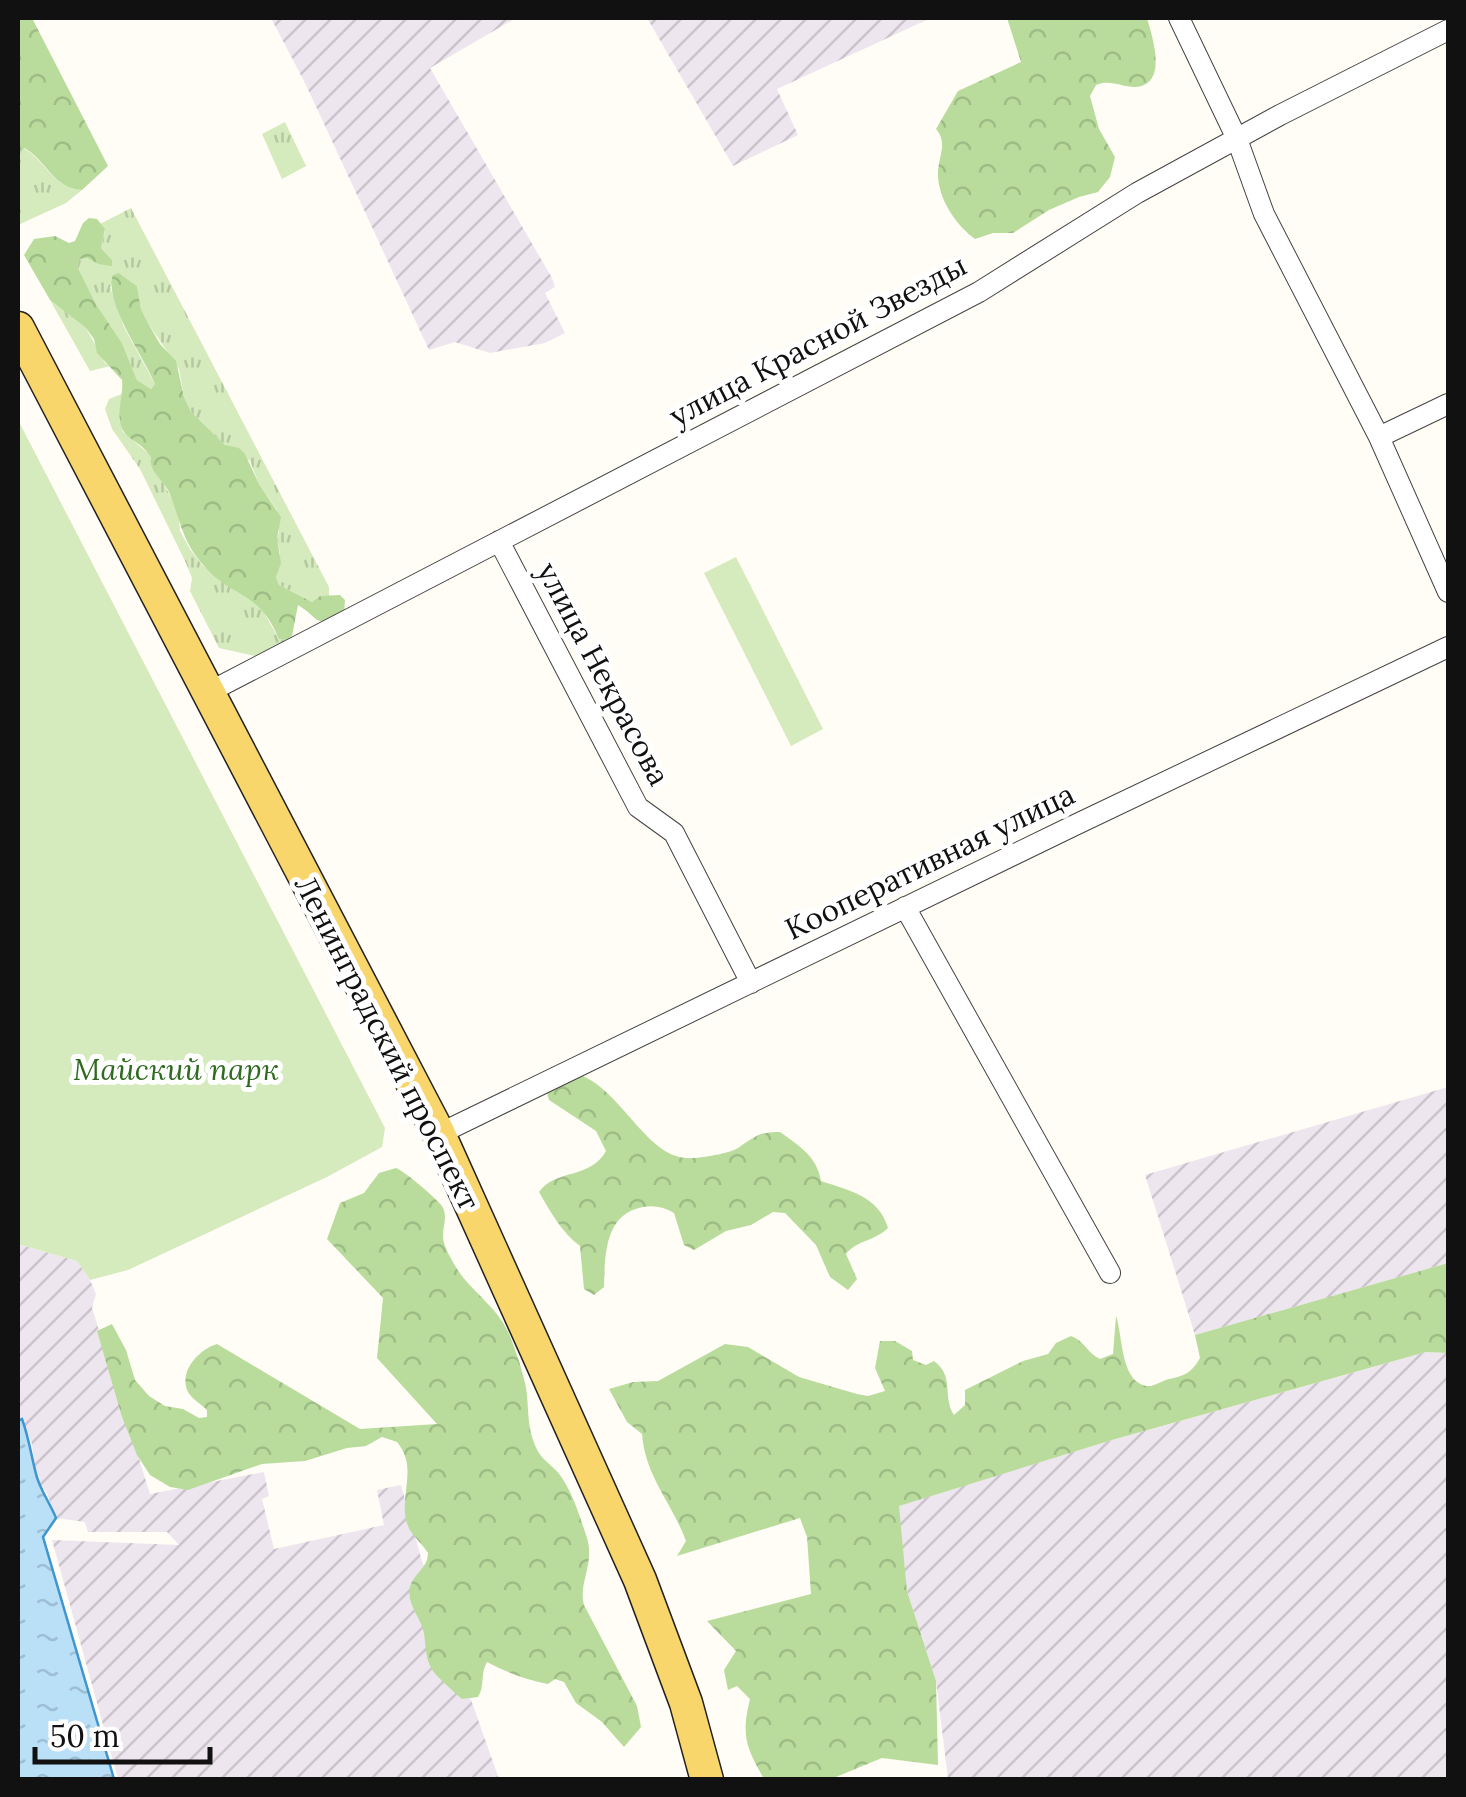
<svg xmlns="http://www.w3.org/2000/svg" width="1466" height="1797" viewBox="0 0 1466 1797" font-family="Lora,serif">
	<style>
		.industrial { fill: url(#industrial-furrows) }
		.grass { fill: url(#grass-tufts) }
		.forest { fill: url(#forest-crowns) }
		.park { fill: #d5ebbd }
		.water { fill: url(#water-ripples); stroke: #3f96cf; stroke-width: 2.5 }
		.lines { fill: none; stroke-linecap: round; stroke-linejoin: round }
		.minor-casing { stroke: #444; stroke-width: 22 }
		.primary-casing { stroke: #222; stroke-width: 35 }
		.minor { stroke: #fff; stroke-width: 20 }
		.primary { stroke: #f9d66b; stroke-width: 32 }
		.labels { text-anchor: middle; stroke-width: 10; stroke-linejoin: round; paint-order: stroke }
		.street-label { font-size: 30px; fill: #111; stroke: #fff }
		.park-label { font-size: 30px; font-style: italic; fill: #2f6b1f; stroke: #fff }
	</style>
	<defs>
		<pattern id="industrial-furrows" width="10" height="10" patternUnits="userSpaceOnUse" patternTransform="scale(2.5)"><rect width="10" height="10" fill="#eee6ef"/><path d="M-1 1l2-2M0 10L10 0M9 11l2-2" fill="none" stroke="#cbc4cc"/></pattern>
		<pattern id="grass-tufts" width="24" height="20" patternUnits="userSpaceOnUse" patternTransform="scale(2.5)"><rect width="24" height="20" fill="#d5ebbd"/><path d="M3 7l-1-3M5 7V3M7 7l1-3M15 17l-1-3M17 17v-4M19 17l1-3" fill="none" stroke="#b6c8a1"/></pattern>
		<pattern id="forest-crowns" width="20" height="18" patternUnits="userSpaceOnUse" patternTransform="scale(2.5)"><rect width="20" height="18" fill="#b9dc9c"/><path d="M2 6a3 3 0 1 1 6 0M12 15a3 3 0 1 1 6 0" fill="none" stroke="#9ebc85"/></pattern>
		<pattern id="water-ripples" width="26" height="14" patternUnits="userSpaceOnUse" patternTransform="scale(2.5)"><rect width="26" height="14" fill="#b9e0f7"/><path d="M2 4q2-2 4 0t4 0M15 11q2-2 4 0t4 0" fill="none" stroke="#9ebfd3"/></pattern>
	</defs>
	<rect width="100%" height="100%" fill="#fffdf5"/>
	<path class="industrial" d="M271,18h245l-86,50 122,210 3,9 -10,6 20,40 -20,10 -55,10 -35,-11 -26,8 -123,-265z
		M647,18h284l-154,71 21,46 -65,31z
		M1448,1087v176l-253,72 -50,-160z
		M18,1244l59,17 13,19 6,14 -4,14 58,186 114,-22 5,24 -7,3 12,50 110,-24 -7,-35 24,-5 20,73 78,221h-381l-66,-239 127,5 -12,-13h-79l-3,-10 -29,-4 -10,-27 -10,-12 -4,-35 -10,-25 -4,2z
		M1426,1352l22,1v426h-500l-12,-98 -29,-90 -9,-85 214,-66z"/>
	<path class="grass" d="M285,122l21,44 -24,13 -20,-45z
		M23,148c22,11 30,41 59,42l-16,13 -48,22v-68z
		M131,208l198,379v9h-9l-8,6 -33,-17 -3,-8 4,-23 -3,-15 2,-7 -2,-22 -18,-26 -9,-23 -32,-21 -27,-28 -7,-15 -5,-28 -31,-46 -7,-14 -4,-23 -18,-13 -9,14 14,40 31,57 -4,5 -14,-9 -15,-37 -26,-39 -19,-38 3,-7 7,-1 11,6 14,-4 -11,-12 4,-18 -5,-6z
		M50,300l36,28 19,35 5,3 -20,5z
		M124,393l-5,26 4,13 25,21 30,58 2,20 10,18 12,16 34,26 23,13 20,35 7,1v4l-31,12 -36,-8 -29,-57 2,-13 -6,-15 -46,-94 -28,-40 -7,-20 4,-10z"/>
	<path class="forest" d="M18,18h14l76,148 -26,24c-29,-1 -36,-31 -58,-42l-6,9z
		M1007,18h140c5,18 22,67 -12,69 -14,0 -25,-8 -39,-2l-6,11 9,33 16,28 -5,20 -12,15 -19,5 -30,13 -36,23h-20l-18,6c-19,-14 -36,-39 -37,-63 -1,-18 11,-32 -2,-47l22,-38 63,-29z
		M89,218l8,1 8,10 -4,19 11,12v6l-14,-2 -11,-6 -7,1 -3,7 19,38 26,39 15,37 14,9 4,-5c-11,-27 -52,-83 -42,-109l6,-2 18,13 4,23 7,14 12,21 16,17 8,36 7,15 34,33 14,3 6,6 14,30 22,33 -4,22 4,24 -5,14 3,8 33,17 8,-6 20,-1 5,5 -1,16c-31,12 -23,3 -46,-11l-6,31 -6,4 -7,-1c-21,-50 -45,-39 -75,-73 -22,-25 -23,-44 -35,-74 -4,-9 -14,-16 -17,-25 -4,-12 3,-4 -5,-15 -8,-11 -21,-12 -26,-26 -5,-15 3,-31 1,-46l-25,-27 -3,-14 -8,-11 -36,-28 -26,-45 10,-16 21,-3 14,7 6,-2 8,-18z
		M578,1074c43,15 67,81 108,84 11,1 42,-4 52,-10 15,-10 22,-17 42,-16 19,14 37,24 41,49 27,9 58,15 67,47 -13,13 -31,12 -42,26l11,25 -9,11 -18,-13 -14,-32 -31,-32 -12,-1 -22,13 -25,6 -32,19 -10,-5 -10,-32c-10,-6 -19,-8 -31,-6 -39,7 -38,49 -39,80l-10,8 -10,-6 -4,-43c-18,-13 -30,-35 -41,-54 16,-23 52,-13 67,-41l-10,-20 -47,-31 -3,-11z
		M396,1168c7,2 40,30 46,38 6,10 1,19 1,30 0,9 6,19 11,28 15,27 44,42 56,72 5,13 11,30 14,43 7,26 0,48 15,74 5,8 15,14 21,22 13,18 20,42 27,63 8,27 -9,44 -3,67l53,101 4,21 -17,20 -22,-25 -26,-19 -12,-21 -9,-3 -7,5c-22,-4 -42,-12 -61,-22 -7,12 -2,24 -9,35l-16,2c-7,-6 -25,-22 -29,-28 -8,-12 -7,-24 -9,-38 -3,-15 -18,-29 -14,-46 4,-14 18,-19 18,-34 -8,-13 -18,-17 -22,-33 -6,-27 12,-53 -9,-78l-15,-5 -16,9 -19,2 -42,13 -43,3 -74,26 -18,-3 -20,-12 -13,-20 -15,-38 -25,-86 15,-7 14,26 9,30 14,16 16,10 18,3 16,9 8,-1v-7c-6,-6 -15,-11 -19,-18 -10,-20 11,-43 29,-48l143,85 77,-5 -60,-66 6,-60 -56,-59 13,-36 24,-10 15,-20z
		M1448,1263v90l-22,-1 -314,88 -213,66 8,85 29,90 2,84 -56,-7 -51,21h-67c-18,-32 -23,-43 -14,-80l-13,-13 -9,4 -4,-20 12,-19 -29,-30 104,-27 -4,-57 -7,-19 -123,38 9,-15c-14,-38 -41,-65 -44,-107l-15,-12 -18,-33 24,-7 25,-1 67,-37 23,3 51,30 58,17 11,2 17,-5 -10,-23 5,-27h15l17,10 1,9 13,5 8,-4c21,15 8,36 20,54l11,-10v-15l58,-29 25,-7 8,-11 15,-7c13,4 16,17 29,23l13,-5 3,-38c7,19 4,66 31,70 7,1 14,-5 22,-7 16,-3 23,-7 31,-21l-5,-23z"/>
	<path class="park" d="M18,420l367,708 -3,19 -55,30 -199,93 -38,10 -13,-19 -59,-17z
		M736,557l87,172 -32,17 -87,-173z"/>
	<path class="water" d="M22,1419c7,19 9,36 14,55 3,14 14,29 20,44l-13,19 71,242h-96v-358z"/>
	<g class="lines">
		<g class="minor-casing">
			<path id="minor" d="M1179,18l58,121 27,75 115,223 69,155
				M1379,437l69,-33
				M499,541l139,266 36,26 77,150
				M209,692l770,-400 158,-99 143,-78 168,-85
				M905,907l205,366
				M439,1134l636,-309 373,-178"/>
		</g>
		<g class="primary-casing">
			<path id="primary" d="M18,328l421,806 201,446 46,123 21,77"/>
		</g>
		<use href="#minor" class="minor"/>
		<use href="#primary" class="primary"/>
	</g>
	<g class="labels">
		<g class="street-label">
			<text transform="translate(818 341) rotate(-28)" y="10">улица Красной Звезды</text>
			<text transform="translate(603 674) rotate(62)" y="10">улица Некрасова</text>
			<text transform="translate(930 862) rotate(-26)" y="10">Кооперативная улица</text>
			<text transform="translate(387 1043) rotate(63)" y="10">Ленинградский проспект</text>
		</g>
		<g class="park-label">
			<text x="176" y="1080">Майский парк</text>
		</g>
	</g>
	<rect width="1466" height="1797" fill="none" stroke="#111111" stroke-width="40"/>
	<path d="M35 1747v15h175v-15" fill="none" stroke="#111111" stroke-width="5"/>
	<text x="50" y="1747" font-size="30" fill="#111111" stroke="#ffffff" stroke-width="8" paint-order="stroke">50 m</text>
</svg>
